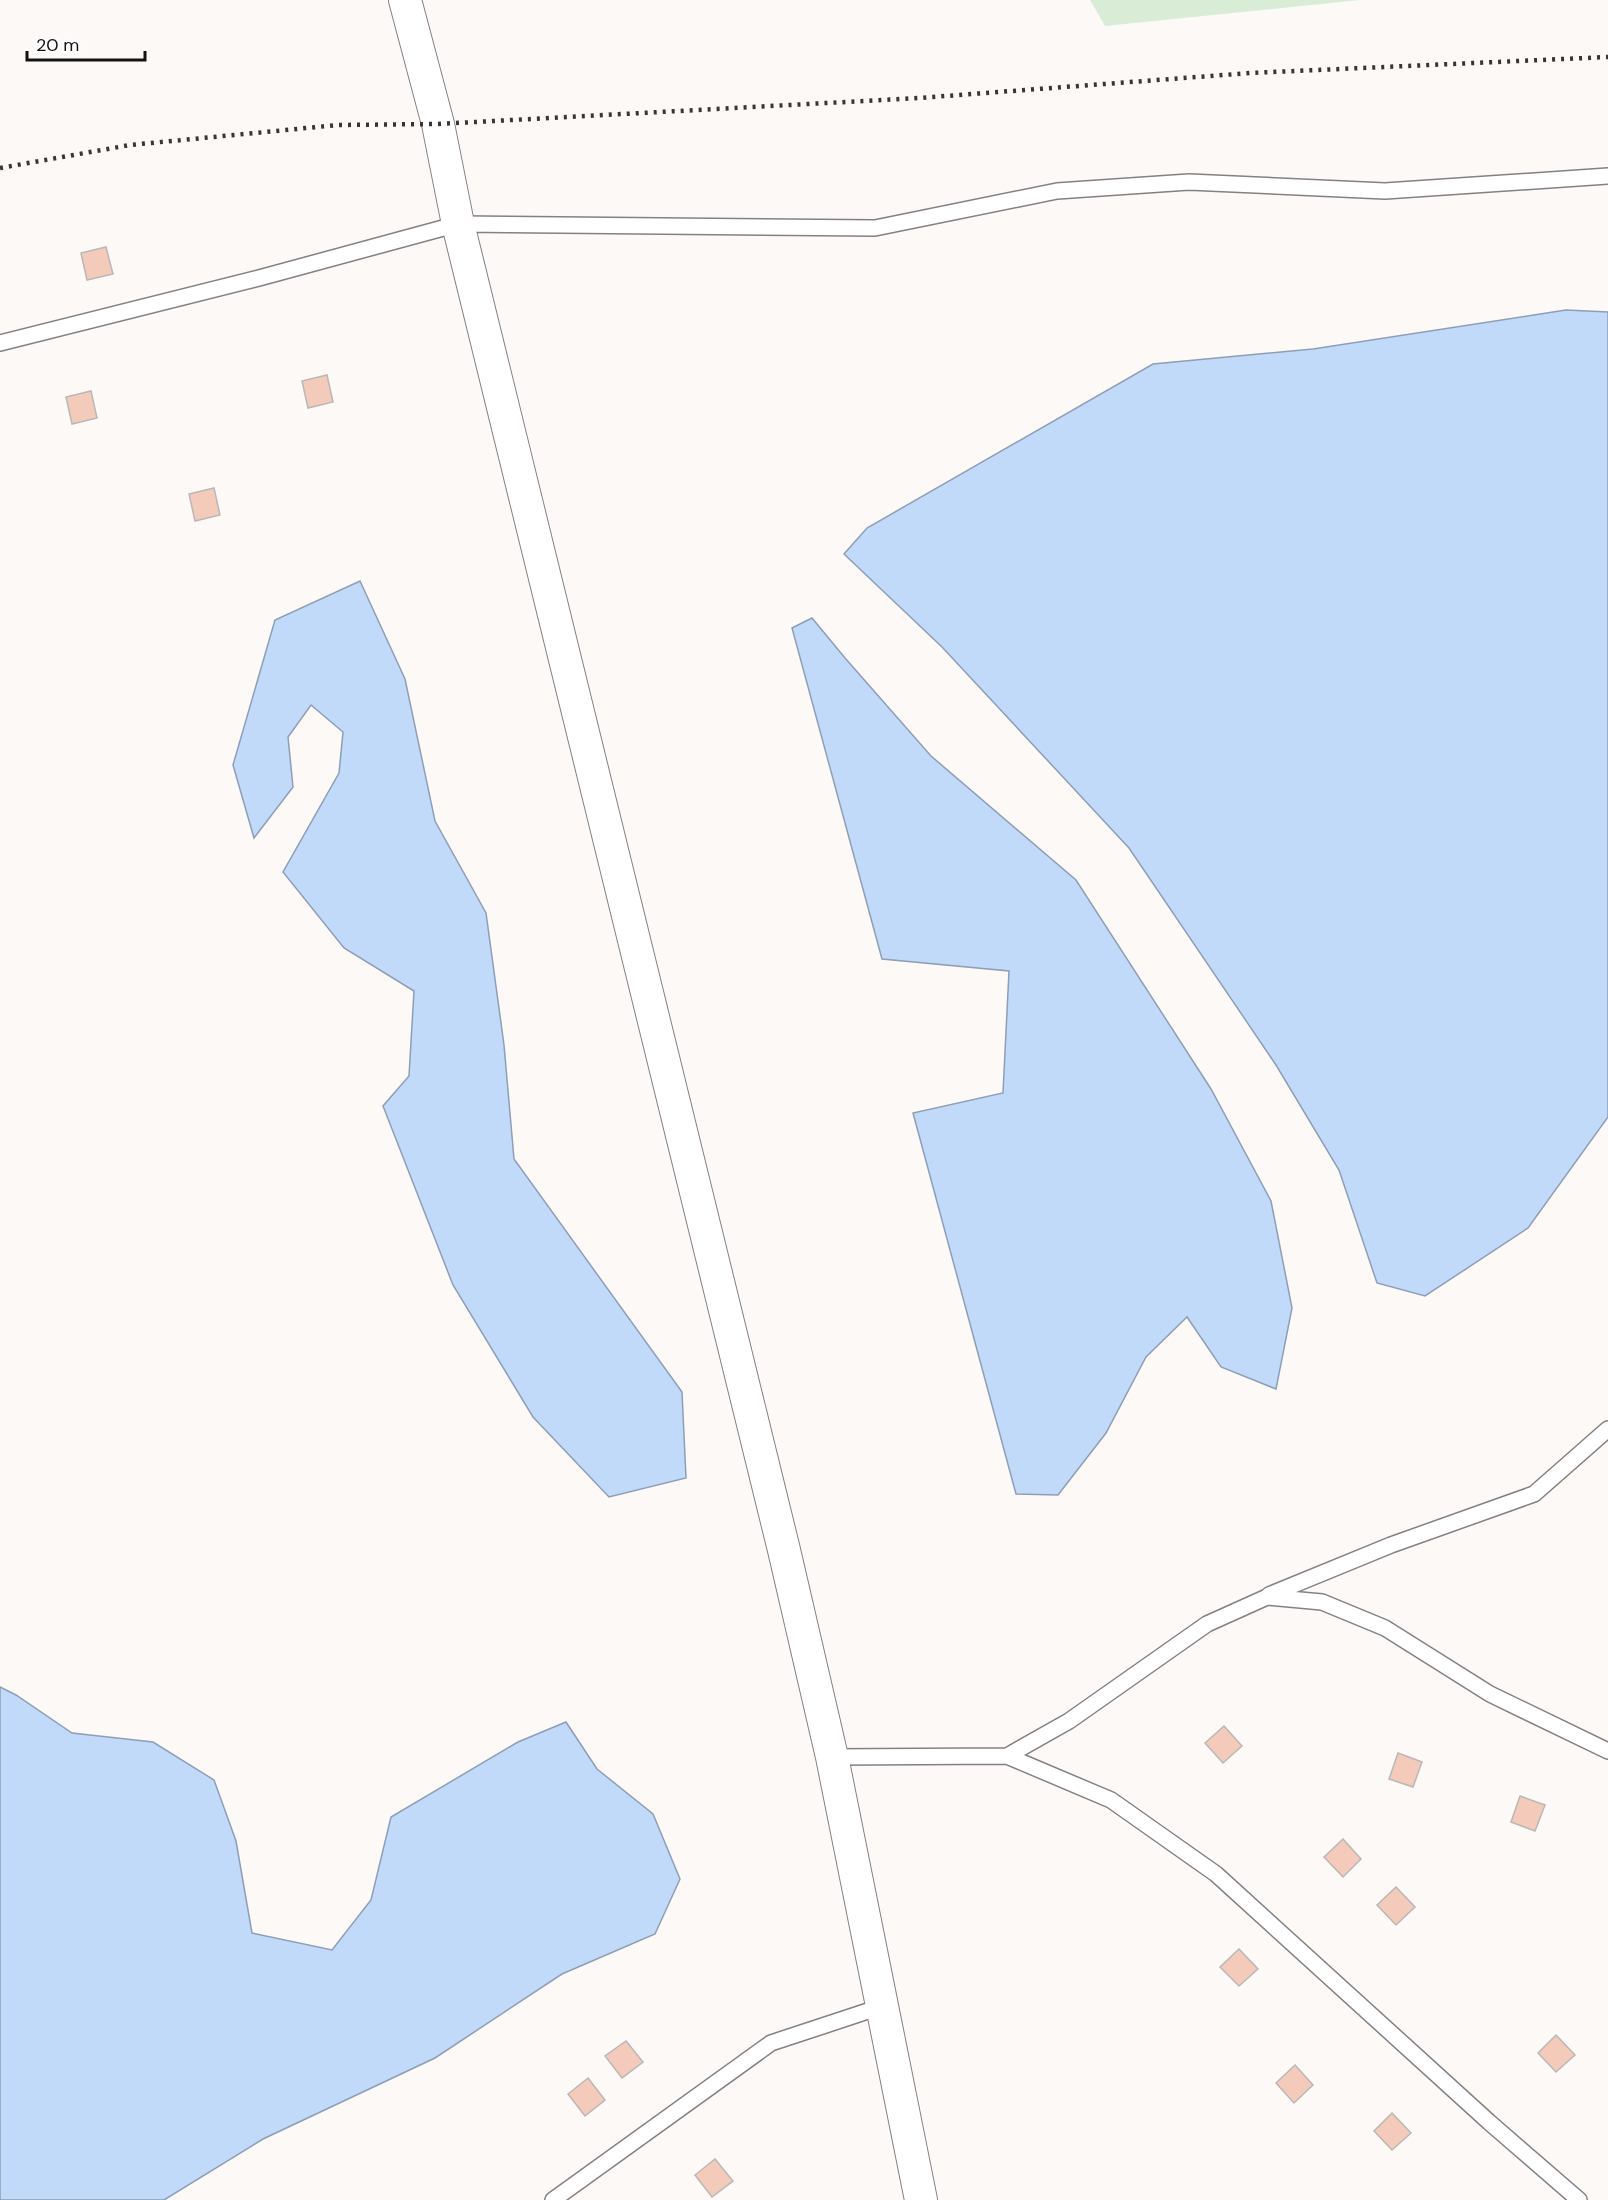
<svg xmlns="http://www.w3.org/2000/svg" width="1608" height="2200" viewBox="0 0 1608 2200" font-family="'DM Sans',sans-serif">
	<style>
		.green { fill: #d9edd6 }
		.water { fill: #c2dafa; stroke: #8e9eb4; stroke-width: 1.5 }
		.building { fill: #f4cbbb; stroke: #bab7b6; stroke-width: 1.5 }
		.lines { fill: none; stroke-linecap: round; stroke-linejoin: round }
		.lane-casing { stroke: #848180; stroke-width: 18 }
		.street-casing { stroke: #848180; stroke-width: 34 }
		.lane { stroke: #fff; stroke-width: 15 }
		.street { stroke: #fff; stroke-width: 32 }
		.rail { stroke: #373535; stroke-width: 4.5; stroke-dasharray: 3 6; stroke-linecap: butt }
	</style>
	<rect width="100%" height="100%" fill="#fcf9f7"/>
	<path class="green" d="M1090,0h270l-255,26z"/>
	<path class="water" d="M1566,310l42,2v805l-80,111 -103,68 -48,-13 -38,-113 -63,-105 -147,-217 -187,-201 -98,-93 23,-26 286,-164 160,-15z
		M360,581l45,98 30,142 51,92 18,132 10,114 168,233 4,86 -77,19 -76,-80 -80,-132 -70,-179 26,-30 5,-85 -70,-43 -61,-76 56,-99 4,-41 -32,-27 -23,32 5,50 -39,51 -21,-73 42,-145z
		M812,618l33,40 86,98 145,124 135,209 60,112 21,107 -16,81 -55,-22 -34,-50 -41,40 -40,76 -48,62 -42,-1 -103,-381 90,-20 6,-122 -127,-12 -90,-331z
		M0,1687l16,8 56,38 81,9 61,38 22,61 16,92 80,17 39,-50 20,-83 127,-75 48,-20 31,47 56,45 27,65 -25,55 -93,40 -127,84 -172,81 -99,61h-164z"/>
	<path class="building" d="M106,247l7,27 -26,6 -6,-27z
		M327,375l6,27 -25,6 -6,-27z
		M91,391l6,27 -25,6 -6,-27z
		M214,488l6,27 -25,6 -6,-27z
		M1224,1726l18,20 -19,17 -18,-20z
		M1398,1753l24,9 -9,25 -24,-8z
		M1520,1796l25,9 -10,26 -24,-9z
		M1343,1839l18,20 -18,18 -19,-20z
		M1396,1887l19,20 -19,18 -19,-20z
		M1239,1949l19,20 -19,17 -19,-19z
		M1556,2035l19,20 -19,17 -18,-19z
		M626,2041l17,21 -21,16 -17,-22z
		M1295,2065l18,20 -19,18 -18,-20z
		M588,2078l17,22 -20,16 -17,-22z
		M1392,2113l19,20 -19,17 -18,-19z
		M715,2159l18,22 -21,16 -17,-22z"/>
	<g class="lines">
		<g class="lane-casing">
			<path id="lane" d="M0,343l259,-65 199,-54 417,4 182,-37 132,-9 196,9 223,-15
				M1269,1595l122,-50 143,-51 74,-65
				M1007,1756l62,-35 138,-97 60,-27 55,5 63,26 105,66 118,57
				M832,1757l175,-1 104,44 105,74 273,248 90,78
				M553,2200l218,-157 112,-37"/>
		</g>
		<g class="street-casing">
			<path id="street" d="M405,0l33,124 20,100 326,1326 48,207 89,443"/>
		</g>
		<use href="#lane" class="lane"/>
		<use href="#street" class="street"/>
		<path class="rail" d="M0,168l130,-23 208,-20 100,-1 481,-26 331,-25 358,-16"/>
	</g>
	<path d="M27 51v9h118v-9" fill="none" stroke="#131212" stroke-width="3"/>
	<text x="36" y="51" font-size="18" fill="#131212" stroke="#ffffff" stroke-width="4.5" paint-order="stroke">20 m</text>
</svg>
